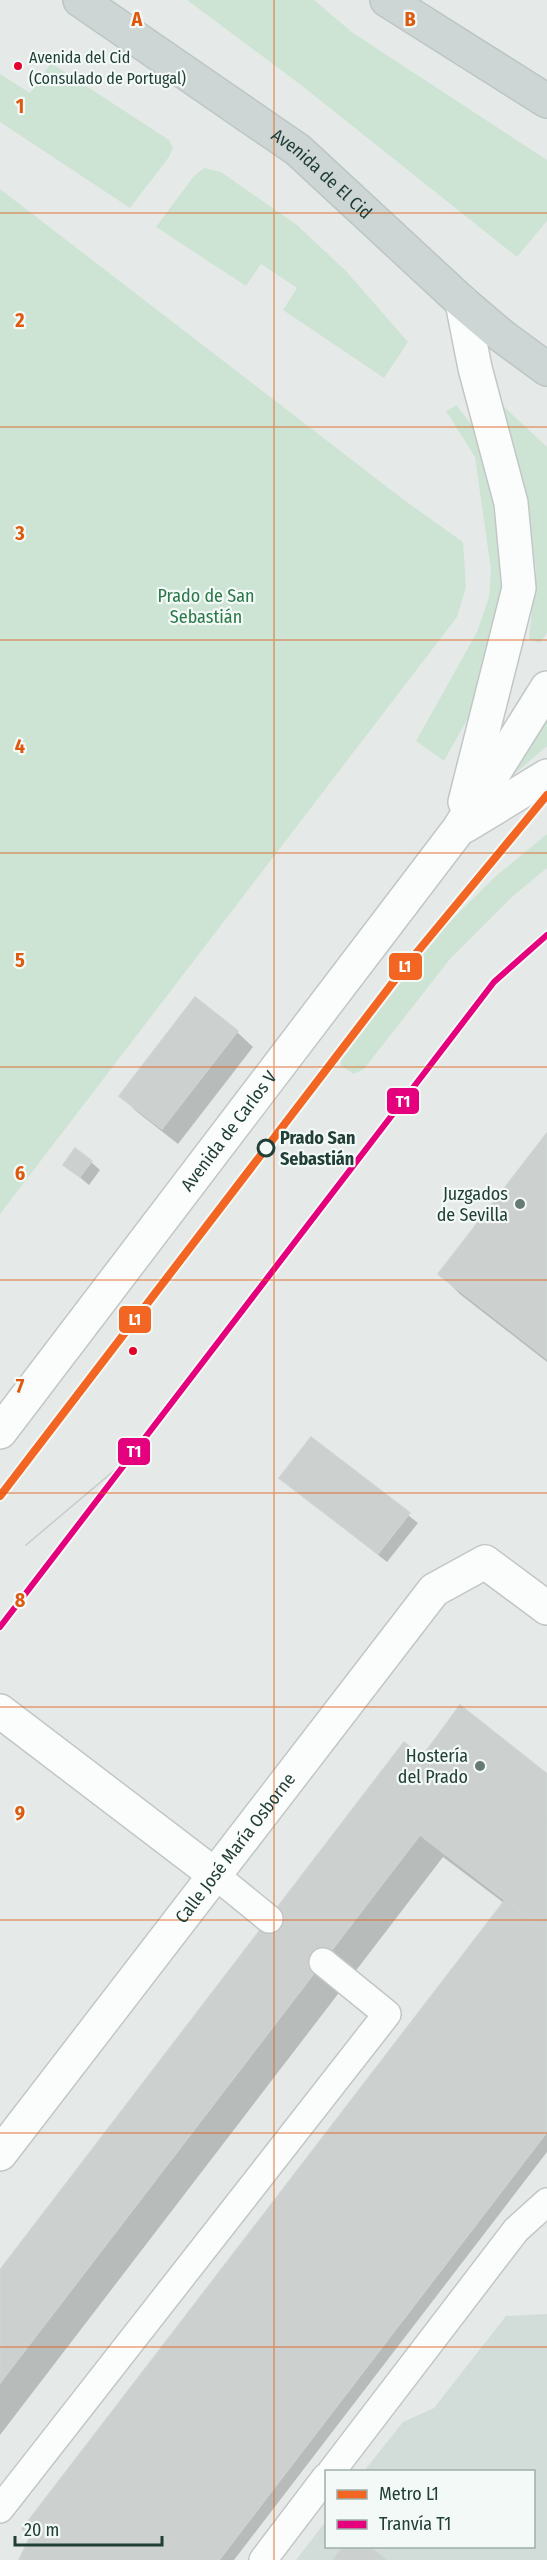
<svg xmlns="http://www.w3.org/2000/svg" width="547" height="2560" viewBox="0 0 547 2560" font-family="'Fira Sans Condensed',sans-serif">
	<style>
		.built { fill: #d2dcd8 }
		.green { fill: #cde4d4 }
		.shadow { fill: #0003 }
		.building { fill: #ccd1cf; stroke: #cdd3d1; stroke-width: 1.5 }
		.lines { fill: none; stroke-linecap: round; stroke-linejoin: round }
		.service-casing { stroke: #c2c7c5; stroke-width: 30 }
		.minor-casing { stroke: #c2c7c5; stroke-width: 36 }
		.tertiary-casing { stroke: #c2c7c5; stroke-width: 36 }
		.primary-casing { stroke: #bcc6c4; stroke-width: 36 }
		.service { stroke: #fbfcfc; stroke-width: 27 }
		.minor { stroke: #fbfcfc; stroke-width: 33 }
		.tertiary { stroke: #fbfcfc; stroke-width: 33 }
		.primary { stroke: #cdd6d4; stroke-width: 33 }
		.tram { stroke: #c7cbca; stroke-width: 1.5 }
		.tram-1-casing { stroke: #f3f9f6; stroke-width: 10 }
		.tram-1 { stroke: #e5007d; stroke-width: 6 }
		.metro-1-casing { stroke: #f3f9f6; stroke-width: 12 }
		.metro-1 { stroke: #f26522; stroke-width: 8 }
		.grid { fill: none; stroke: #de580e; stroke-width: 1.5; stroke-opacity: 0.55 }
		.bus-dot { fill: #e4002b; stroke: #f3f9f6; stroke-width: 2 }
		.stop-dot { fill: #f3f9f6; stroke: #213f37; stroke-width: 3 }
		.poi-dot { fill: #667b75; stroke: #f3f9f6; stroke-width: 2 }
		.labels { text-anchor: middle; stroke-width: 4.5; stroke-linejoin: round; paint-order: stroke }
		.bus-label { font-size: 16px; fill: #213f37; stroke: #f3f9f6; text-anchor: start }
		.street-label { font-size: 18px; fill: #213f37; stroke: #f3f9f6 }
		.park-label { font-size: 18px; fill: #2a7848; stroke: #f3f9f6 }
		.stop-label { font-size: 18px; font-weight: bold; fill: #213f37; stroke: #f3f9f6; text-anchor: start }
		.poi-label { font-size: 18px; fill: #213f37; stroke: #f3f9f6; text-anchor: end }
		.grid-label { font-size: 20px; text-anchor: middle; font-weight: bold; fill: #de580e; stroke: #f3f9f6; stroke-width: 4.5; stroke-linejoin: round; paint-order: stroke }
		.line-badge { stroke: #f3f9f6; stroke-width: 2 }
		.badge-label { font-size: 16px; text-anchor: middle; font-weight: bold; fill: #fff }
	</style>
	<rect width="100%" height="100%" fill="#e5eae8"/>
	<path class="built" d="M547,2314v246h-251l30,-39v25h208v-74l-170,-1 39,-49 31,-14 72,-92z"/>
	<path class="green" d="M187,0h127l39,33 194,127v61l-30,36 -216,-172z
		M51,63l118,77 4,8 -4,9 -39,51 -130,-86v-48l30,19z
		M204,168l17,4 76,53 49,46 62,71 -24,36 -101,-68 14,-22 -36,-24 -15,22 -90,-59 38,-51z
		M0,189l404,311 59,42 3,45 -9,30 -457,597z
		M500,403l47,44v186l-7,10 -11,-4 7,-68 -10,-79 -15,-56 -14,-25z
		M456,405l16,20 16,41 10,61 5,61 -30,121 -29,52 -28,-20 61,-109 12,-35 2,-27 -16,-113 -29,-46z
		M547,709v37l-57,49z
		M547,834v34l-34,28 -63,63 -86,110 -10,5 -13,-8v-14l90,-112 65,-64z"/>
	<path class="shadow" d="M237,1032l16,15 -75,97 -42,-33 -15,-15z
		M547,1135v227l-86,-67 -21,-21z
		M91,1162l9,8 -11,15 -24,-20z
		M311,1439l107,84 -31,39 -106,-84z
		M423,1759l124,17v376l-313,408h-213l11,-24 -8,-8 480,-625 -61,-46 -443,578v-163z"/>
	<path class="building" d="M195,997l43,34 -76,98 -43,-33z
		M547,1133v226l-109,-85z
		M75,1148l17,13 -12,16 -17,-12z
		M311,1437l99,76 -32,41 -99,-76z
		M460,1705l87,69v48l-53,70 -74,-57 -420,548v-113l404,-528 18,15z
		M547,1822v110l-53,-40z
		M505,1900l42,32v200l-328,428h-200l12,-25 -9,-6z
		M344,2546h25l17,14h-53z"/>
	<g class="lines">
		<g class="service-casing">
			<path id="service" d="M215,1875l54,44
				M331,2472l185,-242 31,-28
				M0,2509l387,-495 -64,-52
				M263,2560l63,-83"/>
		</g>
		<g class="minor-casing">
			<g id="minor">
				<path d="M0,1711l215,164"/>
				<path id="s1" d="M0,2154l434,-564 51,-28 62,46"/>
			</g>
		</g>
		<g class="tertiary-casing">
			<g id="tertiary">
				<path d="M462,302l13,66 36,135 8,85 -54,214"/>
				<path d="M465,826l82,-50"/>
				<path id="s2" d="M0,1432l458,-602 89,-142"/>
			</g>
		</g>
		<g class="primary-casing">
			<g id="primary">
				<path id="s3" d="M80,0l218,150 164,152 40,34 45,33"/>
				<path d="M387,0l160,101"/>
			</g>
		</g>
		<use href="#service" class="service"/>
		<use href="#minor" class="minor"/>
		<use href="#tertiary" class="tertiary"/>
		<use href="#primary" class="primary"/>
		<path class="tram" d="M26,1545l109,-92"/>
		<g class="tram-1-casing">
			<path id="tram-1" d="M0,1627l494,-645 53,-47"/>
		</g>
		<use href="#tram-1" class="tram-1"/>
		<g class="metro-1-casing">
			<path id="metro-1" d="M0,1496l404,-528 143,-173"/>
		</g>
		<use href="#metro-1" class="metro-1"/>
	</g>
	<path class="grid" d="M274,0v2560M0,213h547M0,427h547M0,640h547M0,853h547M0,1067h547M0,1280h547M0,1493h547M0,1707h547M0,1920h547M0,2133h547M0,2347h547"/>
	<g class="bus-dot">
		<circle cx="18" cy="66" r="5"/>
		<circle cx="133" cy="1351" r="5"/>
	</g>
	<circle class="stop-dot" cx="266" cy="1148" r="8"/>
	<g class="poi-dot">
		<circle cx="520" cy="1204" r="6"/>
		<circle cx="480" cy="1766" r="6"/>
	</g>
	<g class="labels">
		<g class="bus-label">
			<text x="29" y="63">Avenida del Cid<tspan x="29" dy="21">(Consulado de Portugal)</tspan></text>
		</g>
		<g class="street-label">
			<text dy="6" stroke="none"><textPath href="#s3" startOffset="298">Avenida de El Cid</textPath></text>
			<text dy="6" stroke="none"><textPath href="#s2" startOffset="378">Avenida de Carlos V</textPath></text>
			<text dy="6" stroke="none"><textPath href="#s1" startOffset="386">Calle José María Osborne</textPath></text>
		</g>
		<g class="park-label">
			<text x="206" y="602">Prado de San<tspan x="206" dy="21">Sebastián</tspan></text>
		</g>
		<g class="stop-label">
			<text x="280" y="1144">Prado San<tspan x="280" dy="21">Sebastián</tspan></text>
		</g>
		<g class="poi-label">
			<text x="508" y="1200">Juzgados<tspan x="508" dy="21">de Sevilla</tspan></text>
			<text x="468" y="1762">Hostería<tspan x="468" dy="21">del Prado</tspan></text>
		</g>
	</g>
	<g class="grid-label">
		<text x="137" y="26">A</text>
		<text x="410" y="26">B</text>
		<text x="20" y="113">1</text>
		<text x="20" y="327">2</text>
		<text x="20" y="540">3</text>
		<text x="20" y="753">4</text>
		<text x="20" y="967">5</text>
		<text x="20" y="1180">6</text>
		<text x="20" y="1393">7</text>
		<text x="20" y="1607">8</text>
		<text x="20" y="1820">9</text>
	</g>
	<g class="line-badge">
		<rect x="388" y="952" width="35" height="29" rx="6" fill="#f26522"/>
		<rect x="386" y="1087" width="34" height="28" rx="6" fill="#e5007d"/>
		<rect x="118" y="1305" width="34" height="29" rx="6" fill="#f26522"/>
		<rect x="117" y="1437" width="34" height="29" rx="6" fill="#e5007d"/>
	</g>
	<g class="badge-label">
		<text x="405" y="972">L1</text>
		<text x="403" y="1107">T1</text>
		<text x="135" y="1325">L1</text>
		<text x="134" y="1457">T1</text>
	</g>
	<rect x="325" y="2470" width="210" height="78" fill="#f3f9f6" stroke="#9fafaa" stroke-width="1.5"/>
	<rect x="337" y="2490" width="30" height="9" fill="#f26522" stroke="#9fafaa" stroke-width="1.5"/>
	<text x="379" y="2500" font-size="18" fill="#213f37">Metro L1</text>
	<rect x="337" y="2520" width="30" height="9" fill="#e5007d" stroke="#9fafaa" stroke-width="1.5"/>
	<text x="379" y="2530" font-size="18" fill="#213f37">Tranvía T1</text>
	<path d="M15 2536v9h147v-9" fill="none" stroke="#213f37" stroke-width="3"/>
	<text x="24" y="2536" font-size="18" fill="#213f37" stroke="#f3f9f6" stroke-width="4.5" paint-order="stroke">20 m</text>
</svg>
